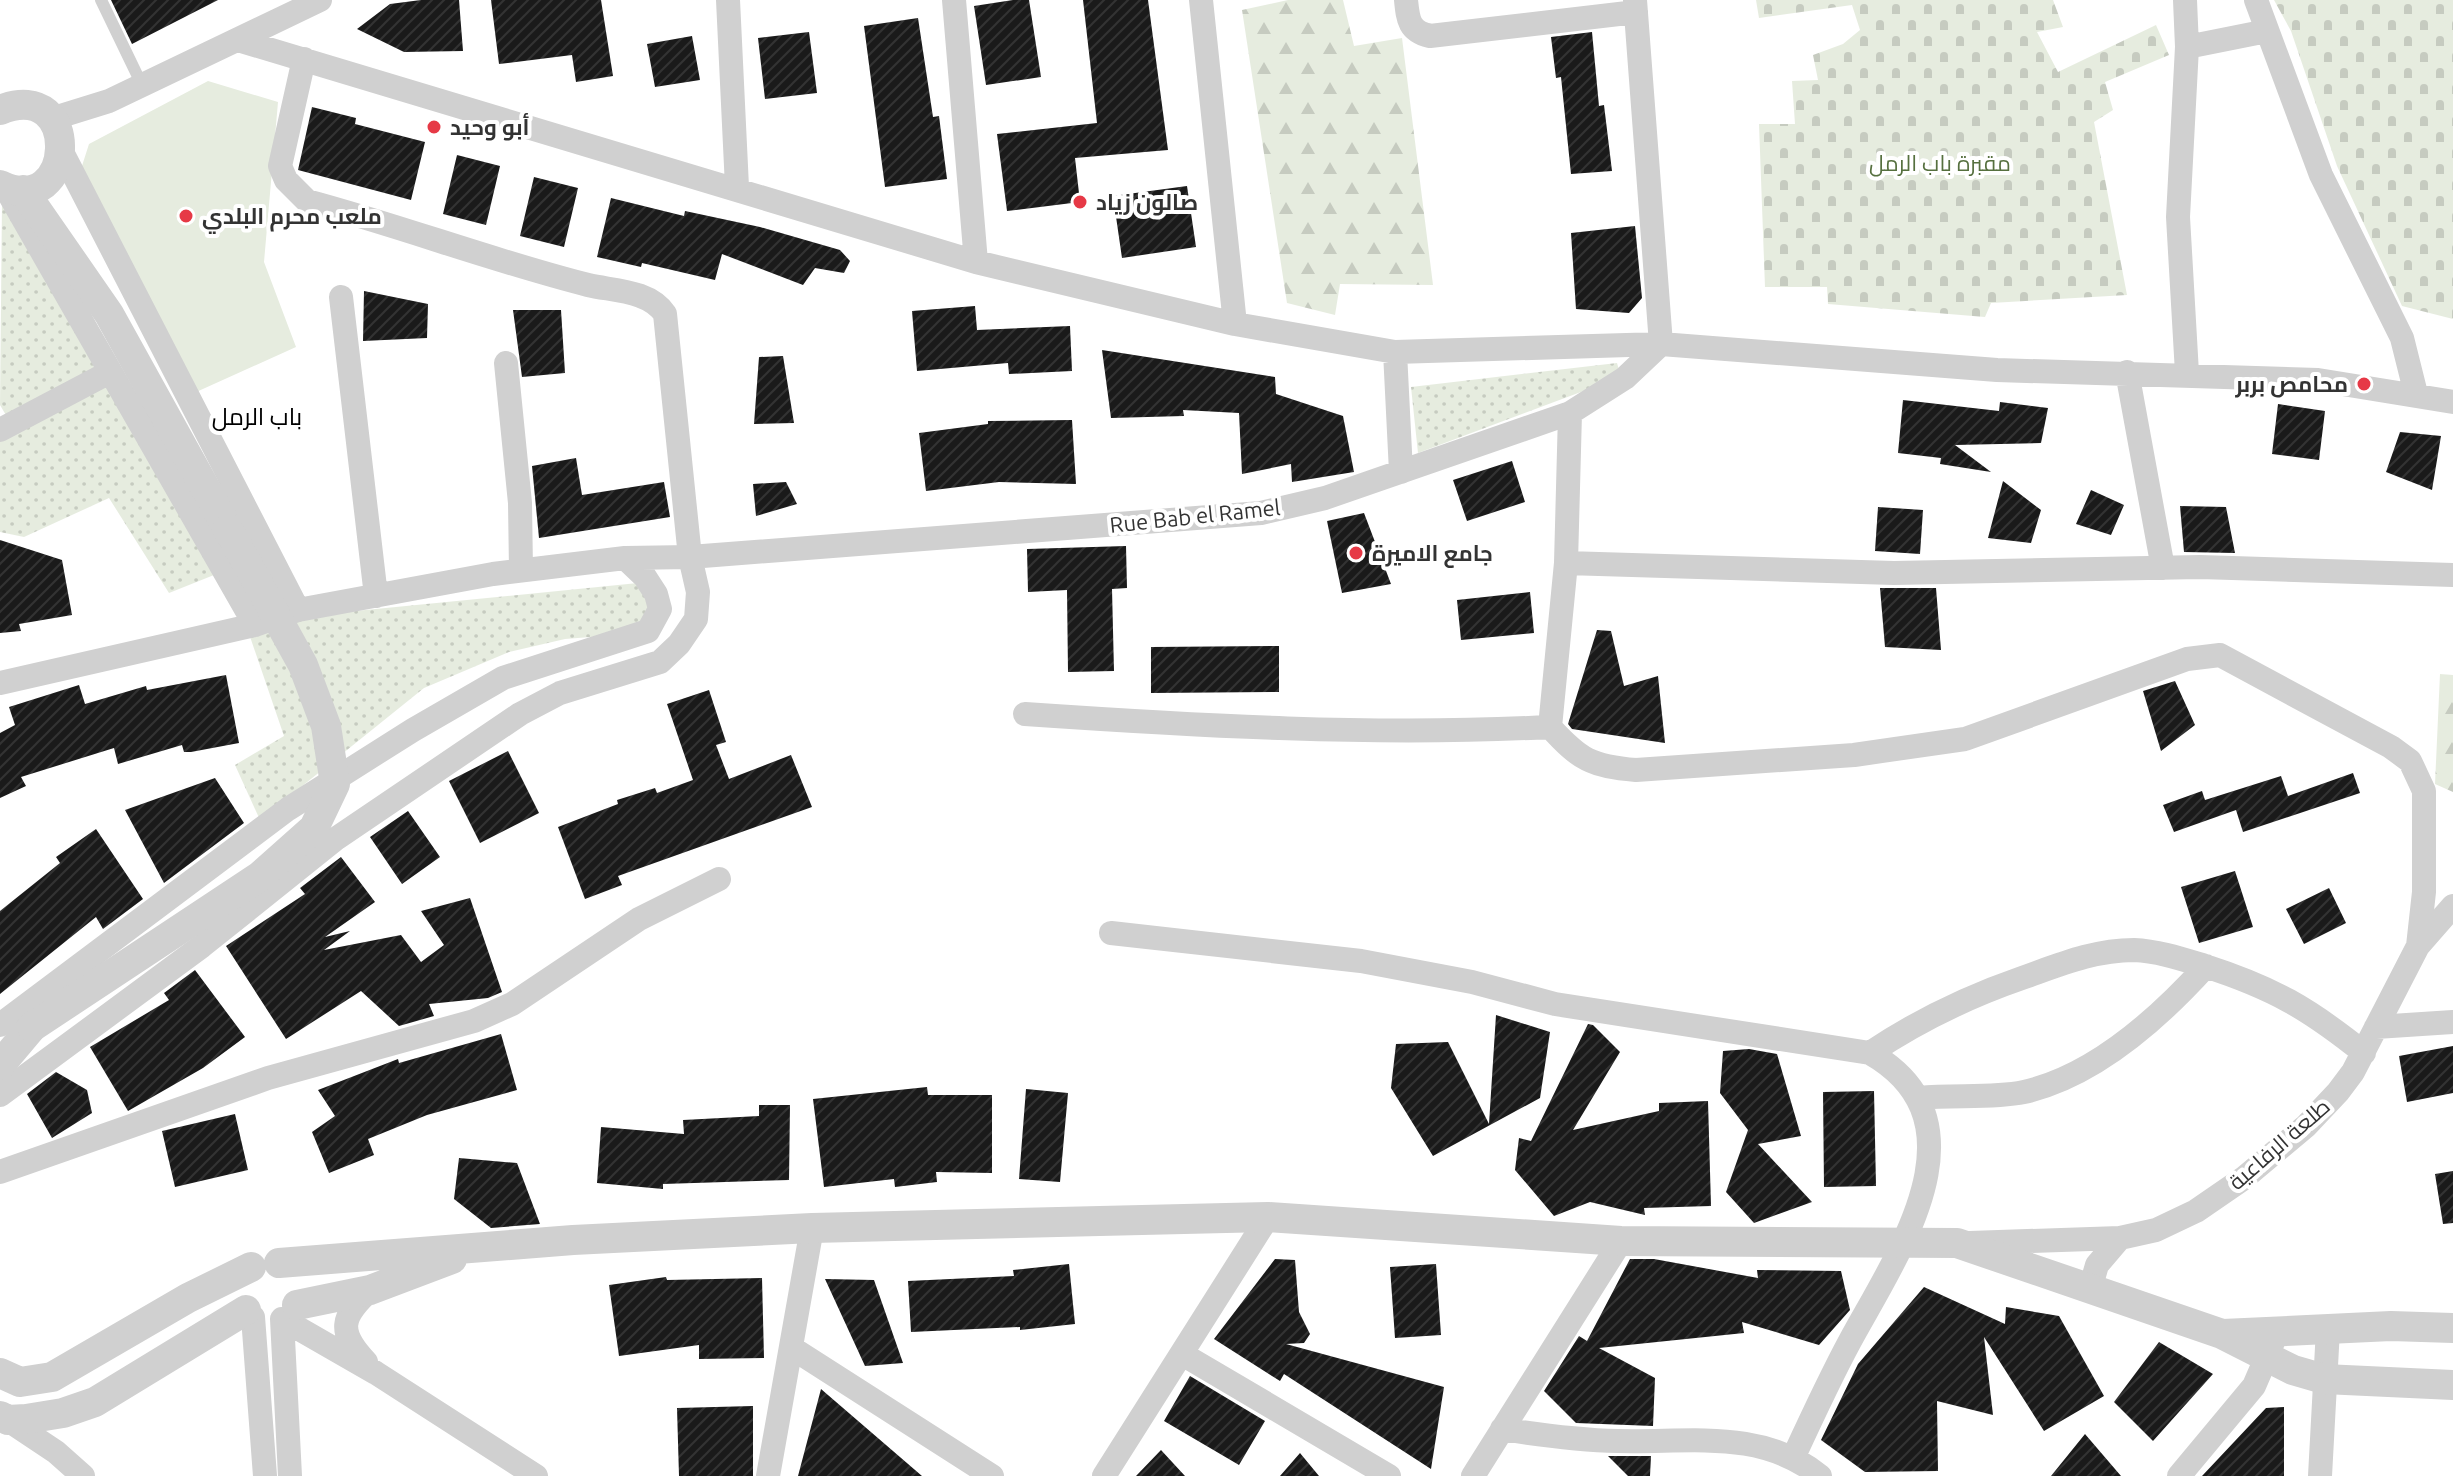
<svg xmlns="http://www.w3.org/2000/svg" width="2453" height="1476" viewBox="0 0 2453 1476" font-family="Ubuntu,Cairo,sans-serif">
	<style>
		.green { fill: #e6ecdf }
		.forest { fill: url(#forest-firs) }
		.cemetery { fill: url(#cemetery-stones) }
		.park { fill: url(#park-dots) }
		.building { fill: url(#building-hatch) }
		.lines { fill: none; stroke-linecap: round; stroke-linejoin: round }
		.service { stroke: #d0d0d0; stroke-width: 12 }
		.minor { stroke: #d0d0d0; stroke-width: 24 }
		.tertiary { stroke: #d0d0d0; stroke-width: 30 }
		.tertiary-bridge { stroke: #d0d0d0; stroke-width: 30 }
		.poi-dot { fill: #e63946; stroke: #fff; stroke-width: 3 }
		.labels { text-anchor: middle; stroke-width: 8; stroke-linejoin: round; paint-order: stroke }
		.poi-label { font-size: 22px; font-weight: bold; fill: #333; stroke: #fff; text-anchor: start }
		.park-label { font-size: 22px; fill: #56703f; stroke: #fff }
		.street-label { font-size: 22px; fill: #333; stroke: #fff }
		.neighbourhood-label { font-size: 24px; fill: #000; stroke: #fff }
	</style>
	<defs>
		<pattern id="forest-firs" width="22" height="20" patternUnits="userSpaceOnUse" patternTransform="scale(2)"><rect width="22" height="20" fill="#e6ecdf"/><path d="M5 1l3.5 6h-7zM16 11l3.5 6h-7z" fill="#c6cbc0"/></pattern>
		<pattern id="cemetery-stones" width="16" height="16" patternUnits="userSpaceOnUse" patternTransform="scale(2)"><rect width="16" height="16" fill="#e6ecdf"/><path d="M2 7V4a2 2 0 0 1 4 0v3zM10 15v-3a2 2 0 0 1 4 0v3z" fill="#c6cbc0"/></pattern>
		<pattern id="park-dots" width="8" height="8" patternUnits="userSpaceOnUse" patternTransform="scale(2)"><rect width="8" height="8" fill="#e6ecdf"/><path d="M2 2h.1M6 6h.1" fill="none" stroke="#c6cbc0" stroke-width="1.8" stroke-linecap="round"/></pattern>
		<pattern id="building-hatch" width="6" height="6" patternUnits="userSpaceOnUse" patternTransform="scale(2)"><rect width="6" height="6" fill="#1a1a1a"/><path d="M-1 1l2-2M0 6l6-6M5 7l2-2" fill="none" stroke="#333"/></pattern>
	</defs>
	<rect width="100%" height="100%" fill="#fff"/>
	<path class="green" d="M208,81l70,21 -14,160 32,85 -102,46 -113,-224 8,-25z"/>
	<path class="forest" d="M1288,0h55l11,46 48,-8 31,247 -93,-1 -5,31 -48,-12 -45,-293z
		M2440,674l13,1v117l-18,-8z"/>
	<path class="cemetery" d="M1756,0h297l10,27 -26,5 21,40 98,-47 13,30 -64,27 8,28 -19,12 33,173 -136,8 -6,14 -157,-13 -1,-17h-62l-6,-163h36l-3,-43 26,-1 -5,-25 30,-11 17,-14 -8,-25 -93,13z
		M2274,0h179v319l-51,-13 -65,-140 -46,-135z"/>
	<path class="park" d="M2,202l212,373 -45,18 -60,-95 -85,39 -24,-5v-104l10,-6 -10,-17z
		M1617,363l4,14 -203,76 -7,-66z
		M638,583l10,14v18l-19,19 -64,5 -56,13 -85,36 -164,132 -25,-55 49,-29 -39,-114z"/>
	<path class="building" d="M111,0h107l-86,44z
		M421,0h38l4,51 -59,1 -47,-23 33,-25z
		M491,0h110l12,76 -37,6 -4,-27 -73,9z
		M1013,0h16l12,77 -55,8 -12,-79z
		M1083,0h65l20,150 -93,8 5,44 -73,9 -10,-77 100,-11z
		M918,18l15,99 6,-1 8,63 -62,8 -21,-161z
		M809,32l8,61 -52,6 -7,-61z
		M1592,32l7,74 5,-1 8,66 -41,3 -10,-97 -5,1 -5,-41z
		M692,36l8,44 -45,7 -8,-43z
		M312,107l44,11 -1,6 70,18 -14,58 -113,-30z
		M457,155l43,11 -14,59 -43,-11z
		M534,177l44,11 -14,59 -44,-11z
		M1187,186l9,61 -74,11 -9,-62z
		M611,198l73,18 1,-5 75,16 80,23 10,11 -6,12 -29,-5 -12,17 -81,-31 -7,26 -73,-17 -1,4 -44,-10z
		M1635,226l7,72 -13,15 -53,-4 -5,-76z
		M364,291l64,13 -1,34 -64,3z
		M975,306l2,24 93,-4 2,45 -63,3 -1,-11 -91,8 -5,-60z
		M513,310h48l4,63 -43,4z
		M1102,350l173,27 1,17 67,22 11,56 -62,10 -1,-18 -49,10 -3,-61 -56,-3 1,6 -73,2z
		M783,356l11,67 -40,1 5,-67z
		M1903,400l96,11 1,-9 48,6 -7,35 -86,2 36,27 -51,-8 1,-6 -43,-5z
		M2278,404l47,7 -6,49 -47,-6z
		M1072,420l4,64 -77,-2 -73,9 -7,-58 69,-9v-3z
		M2400,432l41,4 -9,54 -46,-18z
		M576,458l6,37 82,-13 6,35 -131,21 -7,-72z
		M1512,461l13,41 -58,19 -14,-41z
		M2003,481l38,29 -10,33 -43,-5z
		M786,482l11,22 -41,12 -3,-32z
		M2091,490l33,15 -13,30 -35,-11z
		M2180,506l46,1 9,46 -51,-1z
		M1878,507l45,3 -3,44 -45,-3z
		M1364,513l27,71 -49,9 -15,-72z
		M0,540l62,20 10,55 -53,9 2,7 -21,2z
		M1126,546l1,42 -15,1 2,82 -46,1 -1,-82 -39,2 -1,-43z
		M1880,588h56l5,62 -56,-3z
		M1530,592l4,41 -73,7 -4,-40z
		M1597,630l14,1 13,55 34,-10 7,67 -93,-14 -4,-5z
		M1279,646v46l-128,1v-46z
		M226,675l13,68 -48,9h-7l-2,-7 -64,19 -4,-16 -93,29 5,9 -26,12v-65l15,-8 -6,-18 70,-22 6,19 61,-18 1,4z
		M2175,681l20,44 -34,26 -18,-60z
		M709,690l17,52 -10,3 13,34 62,-24 21,52 -194,69 4,9 -37,14 -27,-72 60,-23 -1,-4 38,-12 2,5 36,-13 -26,-76z
		M508,751l31,62 -59,30 -31,-62z
		M2353,773l7,20 -117,39 -7,-22 -62,22 -11,-27 39,-14 3,9 76,-24 7,20z
		M215,778l29,45 -80,60 -39,-73z
		M408,811l32,46 -38,27 -32,-47z
		M96,829l47,70 -40,30 -7,-12 -96,77v-83l60,-48 -4,-6z
		M341,857l34,45 -50,35 25,-6 -26,19 77,-15 20,27 23,-17 -23,-34 49,-13 32,94 -14,6 -59,6 5,12 -35,10 -38,-35 -75,48 -60,-93 79,-52 -5,-6z
		M2235,871l18,56 -54,16 -18,-56z
		M2329,888l17,35 -42,21 -18,-35z
		M195,970l50,67 -42,31 -75,43 -38,-64 79,-47 -5,-7z
		M1496,1015l54,17 -10,66 -107,58 -42,-68 5,-44 52,-2 41,82z
		M1588,1024l5,1 27,27 -47,78 86,-19v-8l49,-2 3,105 -67,2 1,7 -55,-13 -36,14 -39,-46 4,-32 12,3z
		M501,1034l16,56 -90,25 -59,24 6,16 -45,18 -17,-41 23,-16 -17,-26 80,-31 1,4z
		M2453,1046v47l-46,9 -8,-46z
		M1749,1049l28,5 24,82 -43,8 54,58 -58,21 -28,-31 22,-62 -28,-37 3,-42z
		M56,1072l31,18 5,23 -40,25 -25,-44z
		M927,1087l1,8h64v78l-56,-1 1,10 -42,5 -1,-8 -70,8 -11,-88z
		M1026,1089l42,4 -8,89 -41,-3z
		M1874,1091l2,95 -52,1 -1,-95z
		M759,1105h31l-1,75 -126,4v5l-66,-6 4,-56 83,7 -1,-14 76,-4z
		M235,1114l13,56 -73,17 -13,-56z
		M459,1158l58,5 23,61 -49,4 -37,-29z
		M2453,1171v52l-10,1 -8,-50z
		M1275,1259l20,1 4,52 11,22 -6,9 -18,1 158,43 -13,82 -147,-95 -4,7 -66,-42z
		M1630,1259h24l104,19 -1,-8 84,1 9,39 -31,35 -77,-23 2,11 -145,15 56,30 -2,48 -77,-3 -32,-32 35,-55 8,5z
		M1069,1264l6,60 -55,6v-3l-109,5 -3,-51 106,-5 -1,-6z
		M1436,1264l5,71 -46,3 -5,-71z
		M666,1277l1,3 95,-2 2,80 -65,1v-14l-80,11 -10,-71z
		M825,1279l49,1 29,83 -38,3z
		M1924,1287l81,37 1,-17 53,9 45,80 -60,35 -60,-94 9,78 -56,-14 1,70 -73,1 -44,-32 37,-76z
		M2159,1342l54,32 -60,67 -39,-39z
		M1190,1376l75,45 -26,44 -75,-44z
		M821,1389l101,87h-124z
		M753,1406v70h-74l-2,-68z
		M2284,1407v69h-82l64,-68z
		M2085,1434l36,42h-70z
		M1161,1450l24,26h-49z
		M1300,1453l19,23h-39z
		M1608,1456h43l-1,20h-22z"/>
	<g class="lines">
		<path class="service" d="M101,0l41,85"/>
		<path class="minor" d="M728,0l9,187
			M954,0l22,262
			M1201,0l34,324
			M1406,0c2,20 3,31 24,36l206,-24
			M2185,0l2,47 -9,170 9,156
			M2256,0l65,175 81,163 14,56
			M238,40l738,222 259,62 160,28 266,-8 -26,-344
			M2187,47l80,-16
			M51,119l58,-18 211,-101
			M62,152l236,458
			M5,187l250,438
			M341,297l35,299
			M1395,352l6,120
			M506,363l14,140 1,67
			M2127,372l36,196
			M1570,413l-4,150 328,10 306,-6 253,8
			M0,430l108,-57
			M1566,563l-16,164c30,33 41,39 86,43l218,-15 111,-16 222,-80 33,-4 171,92 19,14 14,30v101l-6,54
			M0,683l255,-58 43,-15 195,-36 132,-16 65,-1 571,-44 64,-15 245,-85 55,-35 36,-34 336,26 321,10 135,22
			M1025,714c175,12 350,22 525,13
			M1111,933l250,28 111,21 83,22 315,49c121,69 26,203 -20,288 -20,37 -38,76 -56,115
			M0,1025l288,-216 125,-79 90,-52 145,-47 12,-22 -4,-15 -11,-17 -20,-19
			M2376,1027l77,-5
			M1870,1053c49,-33 97,-56 152,-75 37,-13 72,-28 112,-28 24,1 48,9 71,16 68,22 103,42 159,87
			M0,1095l202,-149 135,-108 183,-124 40,-21 100,-31 19,-18 17,-25 2,-27 -8,-35 -25,-243c-16,-24 -52,-23 -77,-29 -95,-24 -187,-59 -281,-84l-21,-21 -6,-14 24,-107
			M1919,1098c35,-4 71,1 105,-6 71,-16 135,-74 182,-126
			M0,1172l268,-94 206,-57 38,-17 127,-85 80,-40
			M1970,1243l150,-5
			M2096,1292l-3,-13 4,-14 23,-27 36,-8 40,-19 48,-33 62,-52 32,-34 15,-20 65,-126 35,-40
			M253,1317l12,159
			M282,1319l94,54 160,103
			M282,1319l8,157
			M792,1348l200,128
			M1182,1354l207,122
			M366,1362c-29,-31 -25,-45 4,-72
			M8,1420l48,32 27,24
			M1502,1429c38,6 77,11 116,12 72,2 142,-13 202,35
			M768,1476l44,-248
			M1104,1476l164,-259
			M1473,1476l148,-235
			M2179,1476l75,-90 19,-44
			M2320,1476l8,-147"/>
		<path class="tertiary" d="M0,110c84,-34 76,112 0,75
			M23,190l86,124 119,215
			M0,1065l32,-38
			M279,1263l294,-23 239,-12 456,-11 353,24 336,2 265,91 71,36 31,9 129,6
			M297,1305l73,-15 82,-31
			M2223,1334l168,-8 62,2
			M0,1373l20,9 32,-5 136,-79 63,-31
			M0,1416l8,4 18,-1 37,-6 32,-11 151,-92"/>
		<path class="tertiary-bridge" d="M32,1027l228,-151 54,-48 21,-44 -9,-58 -23,-61 -75,-136"/>
	</g>
	<g class="poi-dot">
		<circle cx="434" cy="127" r="8"/>
		<circle cx="1080" cy="202" r="8"/>
		<circle cx="186" cy="216" r="8"/>
		<circle cx="2364" cy="384" r="8"/>
		<circle cx="1356" cy="553" r="8"/>
	</g>
	<g class="labels">
		<g class="poi-label">
			<text x="450" y="135">أبو وحيد</text>
			<text x="1096" y="210">صالون زياد</text>
			<text x="202" y="224">ملعب محرم البلدي</text>
			<text x="2348" y="392" text-anchor="end">محامص بربر</text>
			<text x="1372" y="561">جامع الاميرة</text>
		</g>
		<g class="park-label">
			<text x="1940" y="171">مقبرة باب الرمل</text>
		</g>
		<g class="street-label">
			<text transform="translate(1195 516) rotate(-6)" y="8">Rue Bab el Ramel</text>
			<text transform="translate(2279 1144) rotate(-41)" y="8">طلعة الرفاعية</text>
		</g>
		<g class="neighbourhood-label">
			<text x="257" y="425">باب الرمل</text>
		</g>
	</g>
</svg>
